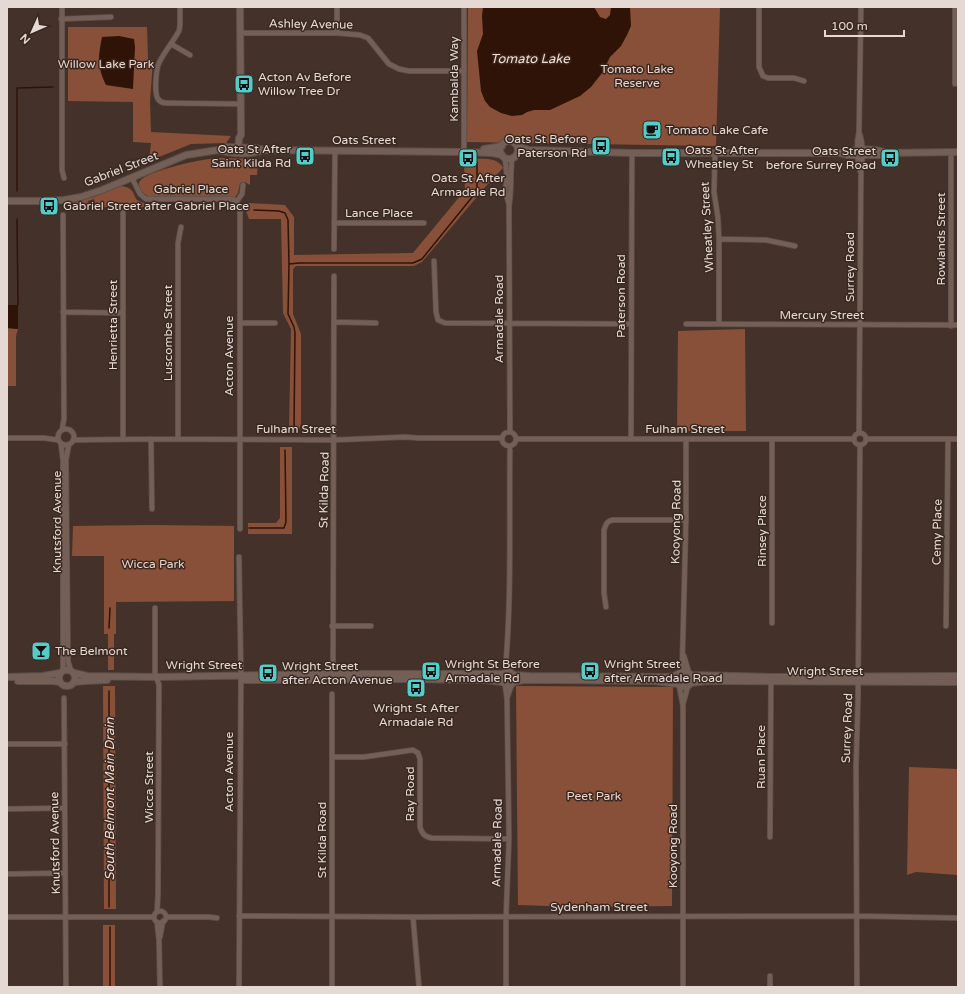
<svg xmlns="http://www.w3.org/2000/svg" width="965" height="994" viewBox="0 0 965 994" font-family="'Varela Round',sans-serif">
	<style>
		.green { fill: #895039 }
		.water { fill: #2f1307 }
		.lines { fill: none; stroke-linecap: round; stroke-linejoin: round }
		.stream { stroke: #2f1307; stroke-width: 1.5 }
		.minor-casing { stroke: #5e4f48; stroke-width: 6 }
		.tertiary-casing { stroke: #5e4f48; stroke-width: 8 }
		.minor { stroke: #745f57; stroke-width: 4.5 }
		.tertiary { stroke: #745f57; stroke-width: 6 }
		.labels { text-anchor: middle; stroke-width: 3; stroke-linejoin: round; paint-order: stroke }
		.street-label { font-size: 12px; fill: #e5d9d4; stroke: #392820 }
		.park-label { font-size: 12px; fill: #edd4ca; stroke: #392820 }
		.poi-label { font-size: 12px; fill: #e5d9d4; stroke: #392820; text-anchor: start }
		.water-label { font-size: 13px; font-style: italic; fill: #f5dcd2; stroke: #392820 }
	</style>
	<rect width="100%" height="100%" fill="#44322a"/>
	<path class="green" d="M468,7h252l-4,139 -249,-4z
		M68,27h79l1,31 5,3 -3,40 1,31 80,4 -5,7 -35,1 -42,17 2,-18 -18,-1v-40l-65,-1z
		M221,158l37,1 -1,16h-7v10l-5,-3 -5,1 -2,10 -3,4h-85c-7,-3 -12,-8 -11,-15 6,-7 15,-9 23,-12 20,-6 38,-11 59,-12z
		M464,159c12,1 33,-4 39,9l-16,17 -65,77 -8,4h-118l-3,3v45l8,20v89l-2,7 -2,2 -8,-1 2,-102 -8,-16 -2,-94h-32l-3,-8 3,-8 36,2 9,12v38l119,-2 52,-63z
		M121,186c13,2 11,6 16,14l9,4 1,3h-51l-2,-8 -6,2 1,4 -24,2v-4l29,-6z
		M7,328l11,1 -2,7v50h-9z
		M745,329l1,102h-69l1,-100z
		M280,447h12v87h-44v-11h28l4,-5z
		M151,525l83,1v75l-118,1v32h-2v36h-6v-36h-4v-78h-32l1,-30z
		M103,686h12l1,223h-12z
		M516,686l157,1 -1,219 -94,1 -60,-2z
		M909,767l49,2v106l-42,-3 -9,3z
		M103,925h12v62h-12z"/>
	<path class="water" d="M483,7h111l6,10 6,2 4,-4 1,-8h19l1,19 -4,9 -6,11 -11,11 -8,16 -11,14 -11,9 -30,14h-16l-7,2 -5,3 -10,1 -11,-3 -11,-6 -5,-6 -4,-10 -4,-40 6,-17 -1,-18z
		M119,36l15,3 1,8 -2,42 -27,-4c-9,-19 -8,-27 -4,-48z
		M7,305h11v24l-11,-1z"/>
	<g class="lines">
		<path class="stream" d="M17,191v-103l36,-1
			M254,210l25,1 6,2 3,7 1,44 -1,50 6,13 1,6 -1,95
			M17,219l1,86
			M289,264l10,-1h114l9,-4 51,-63 4,-9v-25
			M249,528h35l2,-6 -1,-72
			M109,628l1,-20
			M109,691v216
			M110,927v60"/>
		<g class="minor-casing">
			<path id="minor" d="M62,7v163l2,8
				M180,7v18l-1,6c-6,11 -15,21 -20,32 -3,6 -5,30 -1,36 2,3 6,4 8,4l75,1
				M337,7v26
				M464,7v145
				M759,7v60l4,9 5,2h26l10,3
				M61,19l50,-2
				M240,33h97l23,2 8,3 21,26 10,5 10,2h55
				M171,44l19,11
				M955,84v-77
				M951,152v174
				M715,153l-1,39 4,26 1,21v85
				M505,158l2,20 -2,13 4,13
				M860,171c-3,-13 -4,-26 -1,-39l2,-125
				M132,178l8,16 6,5h85l6,2
				M334,223h90
				M719,239l47,1 29,6
				M334,249l1,-98
				M434,261l2,51 2,8 7,3 186,1
				M63,312l60,1
				M334,322l42,1
				M240,323h35
				M686,324l272,1
				M58 437a8 8 0 1 1 16 0a8 8 0 1 1-16 0Z
				M62,430l2,-11 -1,-204
				M502 439a7 7 0 1 1 14 0a7 7 0 1 1-14 0Z
				M510,432l-1,-226c3,-16 1,-31 3,-47
				M854 439a6 6 0 1 1 12 0a6 6 0 1 1-12 0Z
				M859,433l2,-261c2,-13 3,-27 -2,-40
				M7,438h37l14,2
				M123,439v-227
				M151,439l1,70
				M178,439v-196l3,-16
				M517,439h336
				M631,439l1,-286
				M866,439h92
				M73,440l78,-1 183,1 71,-3 13,1h84
				M61,444l2,17v210
				M69,444l-3,16 2,201 3,10
				M240,529v-319l-3,-9 5,-7 1,-9
				M239,557l2,119 -2,311
				M606,607l-2,-14v-63c2,-6 3,-9 9,-10h73
				M155,608v65l4,12 -1,210 -1,17
				M772,623v-184
				M332,626h39
				M946,626l2,-187
				M684,656l5,17
				M505,672c7,-73 4,-151 5,-226
				M682,672l4,-152v-80
				M333,677l1,-401
				M505,684l2,15 2,140 -3,78v70
				M679,685l4,21v281
				M64,698l2,289
				M507,698l5,-14
				M683,704l5,-18
				M7,744h58
				M333,757h31l49,-7 5,3 2,6v68c2,7 5,10 12,11l77,1
				M7,809l58,-1
				M770,837l1,-158
				M7,874l58,-1
				M154 917a6 6 0 1 1 12 0a6 6 0 1 1-12 0Z
				M239,916l174,1 443,-1 102,2
				M7,917h147
				M166,917h43l8,1
				M413,917l6,70
				M157,922l2,18 1,47
				M160,937l3,-16
				M332,987v-293
				M770,987v-11
				M857,987l-1,-220 2,-68 2,-254"/>
		</g>
		<g class="tertiary-casing">
			<path id="tertiary" d="M500 150a9 9 0 1 1 18 0a9 9 0 1 1-18 0Z
				M517,146l12,4 103,3h208c11,-3 35,-6 45,0l73,-1
				M484,149l18,-3
				M218,150c13,4 32,5 45,0
				M238,152l1,-14 2,-3 -1,-128
				M840,153l8,2h33l4,-2
				M7,201h36l21,-1 17,-3 21,-7 84,-35 32,-5 8,-3 29,1 8,2 201,2 28,1 10,2
				M59 678a8 8 0 1 1 16 0a8 8 0 1 1-16 0Z
				M74,673l13,3 70,1 175,-3h171
				M691,675l80,2 187,-1
				M7,677l36,-1 17,-3
				M244,680l160,-1 82,1 16,2
				M18,681h35l7,1
				M74,682l11,-1 22,-1
				M514,682l9,-2h34l98,1 23,3c6,5 12,3 14,-5l-2,-5 -6,-3 -10,5 -7,1 -138,-1 -15,-1 -5,-4 -6,3c-3,5 -1,9 4,11l5,-1 3,-4 -1,-5
				M691,683l15,-2h16l236,1"/>
		</g>
		<use href="#minor" class="minor"/>
		<use href="#tertiary" class="tertiary"/>
	</g>
	<defs>
		<g id="bus-square" transform="scale(1)"><rect x="-9" y="-9" width="18" height="18" rx="4" fill="#54cdc8" stroke="#392820"/><path d="M-5-6H5V4H4V6H2V4H-2V6H-4V4H-5ZM-3.5-4V0h7V-4ZM-3.5 1.2v1.5H-2V1.2ZM2 1.2v1.5H3.5V1.2Z" fill="#111"/></g>
		<g id="cafe-square" transform="scale(1)"><rect x="-9" y="-9" width="18" height="18" rx="4" fill="#54cdc8" stroke="#392820"/><path d="M-5.5-4.5H6V0H3Q3 3.5 0 3.5H-2.5Q-5.5 3.5-5.5 0ZM3-3.2v2h1.7v-2ZM-6 4.5H4V6H-6Z" fill="#111"/></g>
		<g id="bar-square" transform="scale(1)"><rect x="-9" y="-9" width="18" height="18" rx="4" fill="#54cdc8" stroke="#392820"/><path d="M-6-5H6L.8 .8V4.5H3.5V6h-7V4.5H-.8V.8Z" fill="#111"/></g>
	</defs>
	<g fill-rule="evenodd">
		<use href="#bus-square" x="244" y="84"/>
		<use href="#cafe-square" x="652" y="130"/>
		<use href="#bus-square" x="601" y="146"/>
		<use href="#bus-square" x="305" y="156"/>
		<use href="#bus-square" x="671" y="157"/>
		<use href="#bus-square" x="468" y="158"/>
		<use href="#bus-square" x="890" y="158"/>
		<use href="#bus-square" x="49" y="206"/>
		<use href="#bar-square" x="41" y="651"/>
		<use href="#bus-square" x="431" y="671"/>
		<use href="#bus-square" x="590" y="671"/>
		<use href="#bus-square" x="268" y="673"/>
		<use href="#bus-square" x="416" y="688"/>
	</g>
	<g class="labels">
		<g class="street-label">
			<text transform="translate(311 24) rotate(1)" y="4">Ashley Avenue</text>
			<text transform="translate(454 79) rotate(-90)" y="4">Kambalda Way</text>
			<text x="364" y="144">Oats Street</text>
			<text transform="translate(121 169) rotate(-21)" y="4">Gabriel Street</text>
			<text x="191" y="193">Gabriel Place</text>
			<text x="379" y="217">Lance Place</text>
			<text transform="translate(707 227) rotate(-93)" y="4">Wheatley Street</text>
			<text transform="translate(941 239) rotate(-90)" y="4">Rowlands Street</text>
			<text transform="translate(850 267) rotate(-90)" y="4">Surrey Road</text>
			<text transform="translate(621 296) rotate(-90)" y="4">Paterson Road</text>
			<text x="822" y="319">Mercury Street</text>
			<text transform="translate(499 319) rotate(-90)" y="4">Armadale Road</text>
			<text transform="translate(113 325) rotate(-90)" y="4">Henrietta Street</text>
			<text transform="translate(168 333) rotate(-90)" y="4">Luscombe Street</text>
			<text transform="translate(229 356) rotate(-90)" y="4">Acton Avenue</text>
			<text x="296" y="433">Fulham Street</text>
			<text x="685" y="433">Fulham Street</text>
			<text transform="translate(324 490) rotate(-89)" y="4">St Kilda Road</text>
			<text transform="translate(57 522) rotate(-90)" y="4">Knutsford Avenue</text>
			<text transform="translate(676 522) rotate(-89)" y="4">Kooyong Road</text>
			<text transform="translate(762 531) rotate(-90)" y="4">Rinsey Place</text>
			<text transform="translate(937 532) rotate(-89)" y="4">Cemy Place</text>
			<text x="204" y="669">Wright Street</text>
			<text x="825" y="675">Wright Street</text>
			<text transform="translate(847 728) rotate(-88)" y="4">Surrey Road</text>
			<text transform="translate(761 757) rotate(-90)" y="4">Ruan Place</text>
			<text transform="translate(229 772) rotate(-90)" y="4">Acton Avenue</text>
			<text transform="translate(149 787) rotate(-90)" y="4">Wicca Street</text>
			<text transform="translate(410 794) rotate(-90)" y="4">Ray Road</text>
			<text transform="translate(322 840) rotate(-90)" y="4">St Kilda Road</text>
			<text transform="translate(55 843) rotate(-91)" y="4">Knutsford Avenue</text>
			<text transform="translate(497 843) rotate(-89)" y="4">Armadale Road</text>
			<text transform="translate(673 846) rotate(-90)" y="4">Kooyong Road</text>
			<text x="599" y="911">Sydenham Street</text>
		</g>
		<g class="park-label">
			<text x="106" y="68">Willow Lake Park</text>
			<text x="637" y="73">Tomato Lake<tspan x="637" dy="14">Reserve</tspan></text>
			<text x="153" y="568">Wicca Park</text>
			<text x="594" y="800">Peet Park</text>
		</g>
		<g class="poi-label">
			<text x="258" y="81">Acton Av Before<tspan x="258" dy="14">Willow Tree Dr</tspan></text>
			<text x="666" y="134">Tomato Lake Cafe</text>
			<text x="587" y="143" text-anchor="end">Oats St Before<tspan x="587" dy="14">Paterson Rd</tspan></text>
			<text x="291" y="153" text-anchor="end">Oats St After<tspan x="291" dy="14">Saint Kilda Rd</tspan></text>
			<text x="685" y="154">Oats St After<tspan x="685" dy="14">Wheatley St</tspan></text>
			<text x="876" y="155" text-anchor="end">Oats Street<tspan x="876" dy="14">before Surrey Road</tspan></text>
			<text x="468" y="182" text-anchor="middle">Oats St After<tspan x="468" dy="14">Armadale Rd</tspan></text>
			<text x="63" y="210">Gabriel Street after Gabriel Place</text>
			<text x="55" y="655">The Belmont</text>
			<text x="445" y="668">Wright St Before<tspan x="445" dy="14">Armadale Rd</tspan></text>
			<text x="604" y="668">Wright Street<tspan x="604" dy="14">after Armadale Road</tspan></text>
			<text x="282" y="670">Wright Street<tspan x="282" dy="14">after Acton Avenue</tspan></text>
			<text x="416" y="712" text-anchor="middle">Wright St After<tspan x="416" dy="14">Armadale Rd</tspan></text>
		</g>
		<g class="water-label">
			<text x="530" y="63">Tomato Lake</text>
			<text transform="translate(109 799) rotate(-90)" y="5">South Belmont Main Drain</text>
		</g>
	</g>
	<rect width="965" height="994" fill="none" stroke="#e5d9d4" stroke-width="16"/>
	<g transform="translate(32 32) rotate(225)" stroke="#392820" stroke-width="3" paint-order="stroke">
	<path d="M0-3L7 15L0 10L-7 15Z" fill="#e5d9d4"/>
	<text y="-6" font-size="11" font-weight="bold" text-anchor="middle" fill="#e5d9d4">N</text>
	</g>
	<path d="M825 30v6h79v-6" fill="none" stroke="#e5d9d4" stroke-width="2"/>
	<text x="831" y="30" font-size="12" fill="#e5d9d4" stroke="#392820" stroke-width="3" paint-order="stroke">100 m</text>
</svg>
